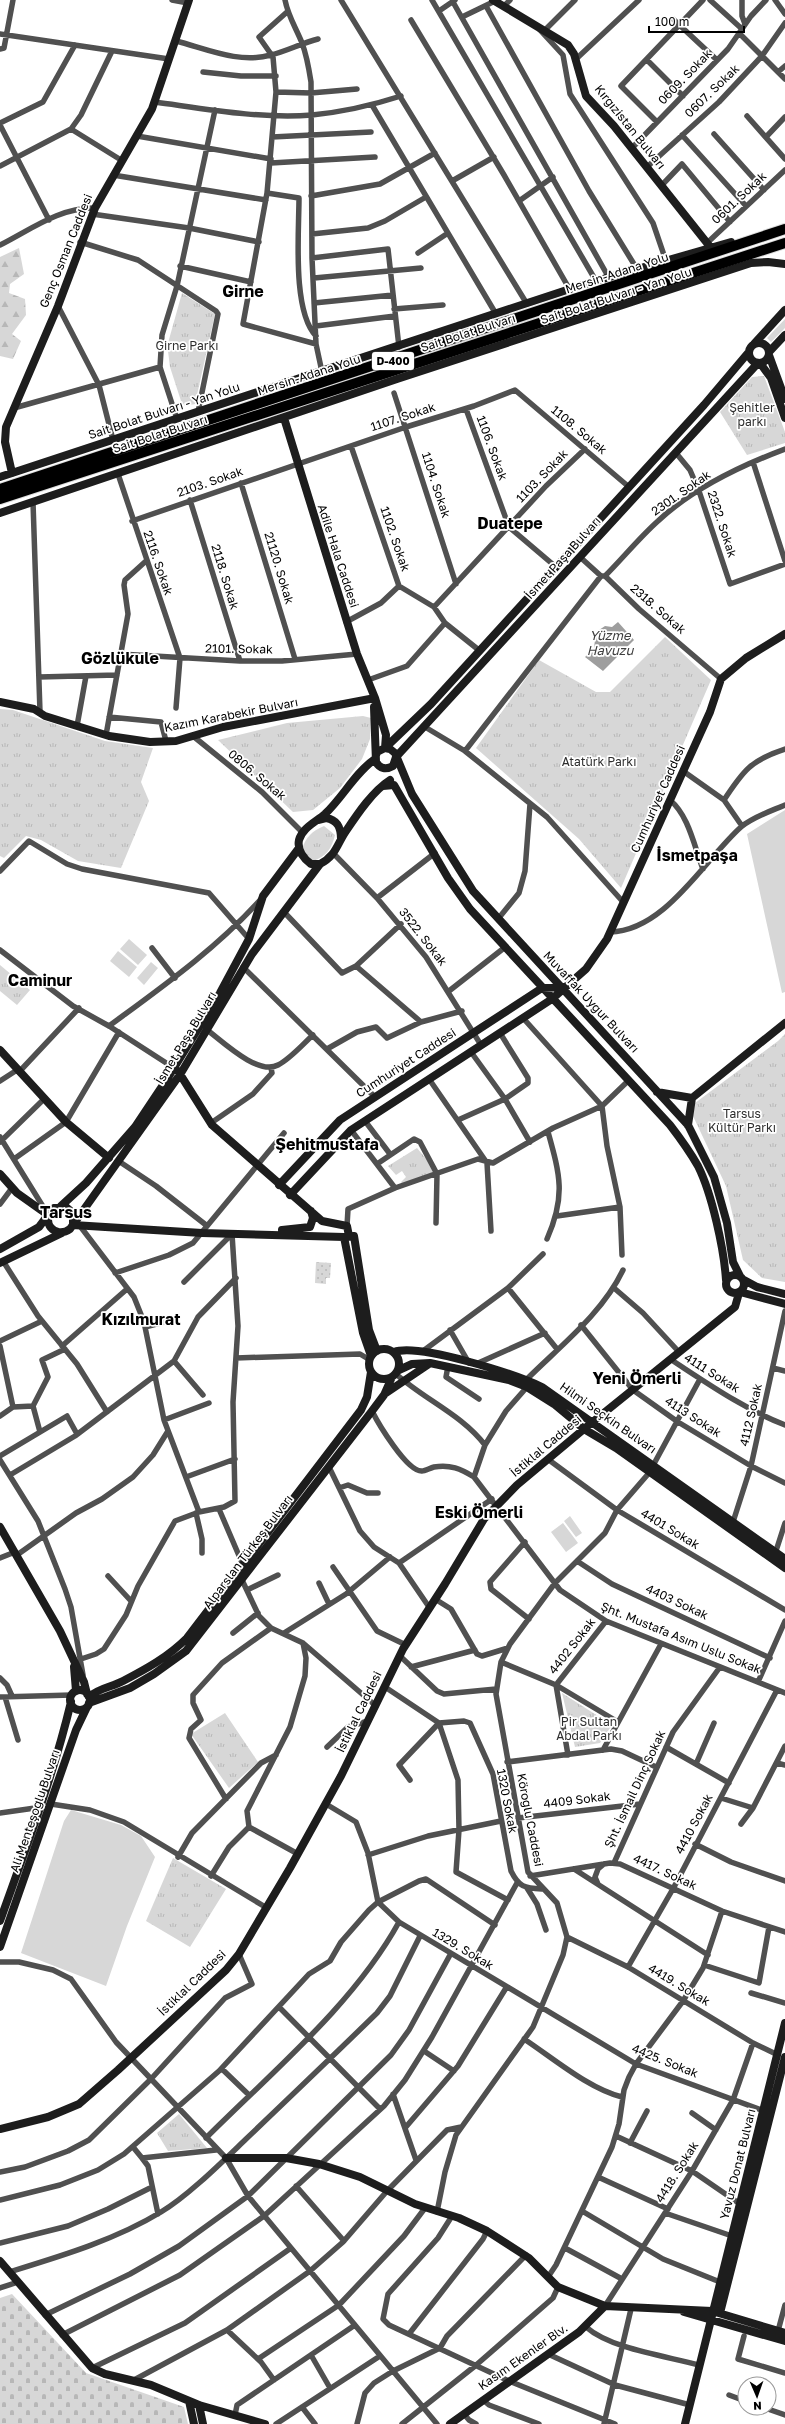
<svg xmlns="http://www.w3.org/2000/svg" width="785" height="2424" viewBox="0 0 785 2424" font-family="'Golos Text',sans-serif">
	<style>
		.grass { fill: url(#grass-tufts) }
		.forest { fill: url(#forest-firs) }
		.cemetery { fill: url(#cemetery-stones) }
		.garden { fill: url(#garden-dots) }
		.pitch { fill: #d7d7d7 }
		.water { fill: #9e9e9e }
		.lines { fill: none; stroke-linecap: round; stroke-linejoin: round }
		.highway-casing { stroke: #dbdbdb; stroke-width: 12 }
		.street { stroke: #505050; stroke-width: 5.5 }
		.secondary { stroke: #1d1d1d; stroke-width: 8 }
		.highway { stroke: #000; stroke-width: 10 }
		.labels { text-anchor: middle; stroke-width: 3.5; stroke-linejoin: round; paint-order: stroke }
		.shield { fill: #fff; stroke: #4c4c4c; stroke-width: 1 }
		.shield-label { font-size: 11px; font-weight: bold; fill: #000 }
		.street-label { font-size: 12px; fill: #000; stroke: #fff }
		.park-label { font-size: 12px; fill: #2e2e2e; stroke: #fff }
		.water-label { font-size: 13px; font-style: italic; fill: #3f3f3f; stroke: #fff }
		.district-label { font-size: 16px; font-weight: bold; fill: #000; stroke: #fff }
	</style>
	<defs>
		<pattern id="grass-tufts" width="24" height="20" patternUnits="userSpaceOnUse"><rect width="24" height="20" fill="#d7d7d7"/><path d="M3 7l-1-3M5 7V3M7 7l1-3M15 17l-1-3M17 17v-4M19 17l1-3" fill="none" stroke="#b7b7b7"/></pattern>
		<pattern id="forest-firs" width="22" height="20" patternUnits="userSpaceOnUse"><rect width="22" height="20" fill="#d7d7d7"/><path d="M5 1l3.5 6h-7zM16 11l3.5 6h-7z" fill="#b7b7b7"/></pattern>
		<pattern id="cemetery-stones" width="16" height="16" patternUnits="userSpaceOnUse"><rect width="16" height="16" fill="#d7d7d7"/><path d="M2 7V4a2 2 0 0 1 4 0v3zM10 15v-3a2 2 0 0 1 4 0v3z" fill="#b7b7b7"/></pattern>
		<pattern id="garden-dots" width="8" height="8" patternUnits="userSpaceOnUse"><rect width="8" height="8" fill="#d7d7d7"/><path d="M2 2h.1M6 6h.1" fill="none" stroke="#b7b7b7" stroke-width="1.8" stroke-linecap="round"/></pattern>
	</defs>
	<rect width="100%" height="100%" fill="#fff"/>
	<path class="grass" d="M182,293l33,21 -20,90 -10,2 -4,-5 -11,-34 -2,-16v-8z
		M785,319v9l-14,14 -4,-4z
		M764,376l21,56v11l-38,12 -27,-43 32,-35z
		M665,637l46,43 -90,208 -42,-49 -103,-91 63,-88 57,32h14z
		M0,709l13,1 92,31 48,7 -12,34 8,19 -28,67 -43,-7 -37,-21 -15,-4 -22,22 -4,-2z
		M363,716l8,2 -1,21 -8,20 -22,29 -27,22 -20,2 -75,-72 69,-17z
		M324,826l11,9c-3,13 -9,22 -22,26l-11,-12c4,-12 10,-18 22,-23z
		M0,965l30,25 -13,15 -17,-14z
		M785,1034v248l-23,-4 -19,-18 -17,-74 -33,-70 2,-13 83,-62z
		M417,1148l16,19v5l-28,15 -4,-5 5,-5 -4,-6 -6,4 -8,-9z
		M562,1693l50,32 -12,18 -25,4z
		M225,1713l33,49 -29,26 -38,-54z
		M173,1858l53,31 -36,58 -44,-26z
		M179,2114l28,34 -39,3 -11,-18z"/>
	<path class="forest" d="M19,248l5,26 -14,10 -1,9 16,6 1,16 -14,19 9,7 -8,18 -13,-3v-99z"/>
	<path class="cemetery" d="M12,2294l74,79 98,34 4,17h-188v-126z"/>
	<path class="garden" d="M316,1262l15,1 -1,15h-4v6l-11,-1z"/>
	<path class="pitch" d="M785,810v182l-3,1 -35,-159z
		M129,939l18,16 -9,10 -18,-16z
		M118,951l19,16 -8,10 -19,-16z
		M151,962l7,6 -14,17 -7,-7z
		M570,1516l12,17 -6,4 -12,-16z
		M563,1523l15,20 -12,9 -15,-20z
		M71,1810l50,15 20,11 14,21 -28,69 -21,60 -85,-33 43,-132z"/>
	<path class="water" d="M618,622l16,18 -31,31 -18,-14 9,-9 2,-16 9,-6 7,1z"/>
	<g class="lines">
		<g class="highway-casing">
			<path id="highway" d="M0,489l785,-260
				M0,499l785,-256"/>
		</g>
		<path class="street" d="M172,0l16,3
			M285,0c3,16 11,28 17,43 5,13 7,26 9,39l1,176 4,86 6,28
			M341,0l186,304
			M432,0l164,281
			M710,0l32,29
			M742,0v16l3,8
			M775,0l10,14
			M453,2l156,276
			M486,6l103,185 48,78
			M504,6l6,-6
			M439,11l16,-11
			M287,12l-28,25 14,20 3,35 -9,101 -24,131 73,20
			M462,17l33,-16
			M673,19l44,41
			M411,20l93,155 66,115
			M540,30l23,25 7,39 83,129 13,38
			M545,30l30,-30
			M739,33l46,46
			M0,34l169,25
			M176,41c31,8 63,23 95,14 16,-4 31,-12 47,-16
			M0,49l4,-1 9,-48
			M575,60l64,-60
			M647,60l36,36
			M203,72l38,4h35
			M778,72l7,-6
			M276,92l35,1 46,-4
			M155,102c51,7 105,17 157,13 30,-3 61,-10 89,-19
			M372,105l124,209
			M747,116l38,43
			M657,122l-36,-36 82,-86
			M0,123l43,-21 32,-57
			M0,125l49,95
			M71,129l50,31
			M714,134l50,56
			M682,135l64,71
			M137,136l134,23
			M272,137l99,-5
			M766,137l19,-20
			M632,148l96,-99 23,-33 15,-16
			M271,163l104,-6
			M0,166l71,-37 10,-14 31,-64
			M647,167l72,-65 43,-46 23,-33
			M113,175l153,25
			M452,181l42,-24
			M662,185l20,-21 48,58
			M267,193l32,5c0,34 -7,113 17,138
			M311,196l69,-12 55,-31
			M519,201l34,-24
			M92,214l97,14 70,14
			M312,234l56,-6 17,-7 41,-24
			M80,242l58,18 78,51 2,3 -20,98
			M707,243l78,-73
			M0,245c30,-15 60,-38 95,-37
			M418,253l30,-20
			M312,258l76,-9 11,98
			M180,266l71,16
			M314,278l107,-10
			M314,303l79,-8
			M58,306l41,79 14,55
			M394,309l49,-4
			M316,326l79,-10
			M394,393l62,191
			M14,408l146,-41
			M466,409l43,118 47,40
			M177,419l-17,-52 2,-32 15,-49 38,-176
			M351,446l48,140 35,21 11,16 35,28
			M676,453l14,17 9,21 31,93 55,-20
			M753,462l32,99
			M118,474l62,184 -4,50
			M241,483l54,176
			M190,500l50,161
			M33,502l7,210
			M132,521l274,-94 68,-21 41,-16 114,97
			M580,557l21,19h4l34,33 82,70
			M605,576c18,-18 34,-38 53,-55 35,-33 82,-55 127,-72
			M434,607l112,-121 39,-37
			M346,622l35,-19 18,-17
			M120,654l120,7h42l75,-7
			M39,677l78,-2
			M368,680l39,-14 38,-43
			M109,717l52,5 5,19
			M77,726l9,-50
			M425,727l40,24 82,66 77,86
			M106,735l22,-121 -4,-29 1,-5 21,-19
			M193,736l69,56 41,41
			M465,751l136,-175
			M683,771l41,29 18,26
			M670,800c19,16 24,46 33,69
			M724,800c19,-29 27,-40 61,-51
			M334,854l43,44 49,59 55,88
			M0,871l29,-30 38,23 15,5 127,24 40,46
			M377,898l58,-45
			M284,912l58,61 14,-7 45,-42
			M498,919l21,-26 6,-22 5,-67
			M610,932c55,-1 94,-72 131,-105 12,-10 30,-16 44,-22
			M152,948l23,30
			M0,950l73,56 36,20 65,42
			M356,966l65,56
			M243,967l132,130
			M449,991l55,-43
			M523,1018l79,88 5,40 13,61 2,48
			M109,1026c53,-39 107,-77 152,-127
			M206,1029c16,12 52,47 72,36 12,-6 24,-20 35,-30
			M500,1033l28,45v5l-23,16 25,43
			M327,1049l30,-17 19,-5 11,11 34,-16 41,-11
			M19,1072l60,-64
			M429,1079l58,84 4,68
			M0,1081l17,-11
			M458,1120l47,-21 -34,-47
			M365,1121l25,33
			M211,1123l42,-29 19,-21 -1,-5
			M351,1130l44,58
			M0,1137l47,76
			M0,1142l44,-43
			M14,1159l52,-37 53,-90
			M120,1162l36,24 50,39
			M377,1164l37,-25 6,3 17,32 -1,49
			M0,1204l12,-16
			M557,1216l63,-9
			M80,1226l54,71 10,25 20,98 35,92
			M347,1226l1,-17 47,-21 83,-29 15,4 60,-35 49,-22 26,-25
			M547,1239c19,-43 13,-64 1,-107
			M3,1261l35,55 39,48 30,48
			M115,1273l54,-18 24,-12 91,-110
			M184,1282l48,-48
			M508,1288l49,61
			M614,1288l29,25 36,39
			M581,1325l52,65 45,32 73,44 34,17
			M145,1327l23,-6
			M450,1330l19,33
			M0,1341l42,-20
			M0,1346l13,61
			M62,1346l65,-57
			M423,1351l85,-63 35,-34
			M236,1358l124,-4 10,6
			M670,1359c37,24 74,50 115,66
			M174,1361l29,34
			M476,1364l69,-31
			M448,1366l-2,11 33,22
			M773,1368l12,3
			M396,1374c29,26 65,40 89,71
			M526,1380c34,-34 76,-66 97,-110
			M372,1411c6,12 35,61 50,60 3,0 8,-3 12,-4 16,-3 27,2 40,10l86,113 46,31 179,72
			M0,1416l13,-9 20,-1
			M164,1420l45,-17
			M40,1432l-7,-26 15,-29 -6,-17 23,-11
			M0,1456l67,-40 10,18
			M0,1460l38,61 27,68 6,18 12,68
			M549,1460l68,50 168,100
			M329,1467l31,64 14,16 25,16 30,44
			M10,1475l65,-39 99,-75 24,-44 38,-39
			M186,1477l49,-18
			M474,1477l11,-32 21,-34 21,-24
			M339,1488l9,-3 19,8h11
			M219,1509l24,56
			M196,1513l6,26v14
			M733,1522l18,-56 34,-155
			M525,1542l-35,40 1,7 38,30
			M775,1554l10,-31
			M17,1555l59,-42 26,-14 31,-22 20,-22 15,-24
			M0,1558l15,-6
			M577,1561l35,23 158,74
			M399,1563l93,-64
			M333,1567l44,64 29,14
			M108,1576l23,25
			M242,1580l17,36 12,12 32,15 73,63
			M319,1583l10,21
			M247,1590l31,-15
			M435,1599l16,10 26,45 5,2 26,-8
			M233,1633l25,-20
			M284,1633l62,-39 44,-37
			M400,1656l37,35 7,3 52,-5
			M81,1659l15,-5 8,-5 22,-34 12,-29 37,-65 24,-9 25,-5 11,-6 -2,-99 5,-76 -6,-92
			M501,1662l55,23 62,37
			M411,1667l64,-17
			M0,1678l7,7 5,11
			M758,1682l27,-61
			M385,1687l54,36 25,-2 6,2 23,51 18,97c8,16 13,17 31,18
			M0,1697l72,-2
			M5,1697l13,43
			M327,1747l21,-20 20,-6
			M666,1747l63,36
			M603,1750l58,-106
			M568,1755l-12,-70 50,-64
			M507,1762l104,-13 11,2 34,16
			M777,1763l8,2
			M696,1764l18,-41
			M410,1780l-11,-15 40,-42 19,57 1,50 -3,42 52,28
			M721,1798l32,10 32,-62
			M226,1799l-37,-61 2,-9 10,-9 -8,-17v-8l29,-32 49,-35
			M51,1804l39,6 34,12 143,86
			M326,1804l30,18 12,31 10,49 21,20 237,142 128,47
			M0,1813l42,-6
			M518,1818l122,-14
			M741,1824l12,-16
			M695,1844l36,18 54,19
			M298,1854l-49,-27 -2,-16 43,-84 15,-51 1,-18 -3,-15
			M368,1855l60,-19 73,-15
			M178,1857l14,-24 69,-70 15,-8
			M614,1863l59,-131 47,-65
			M574,1869l134,86
			M211,1876l18,-29 20,-20
			M530,1876l80,-13 10,1 102,47 63,21
			M598,1884l-3,-7 3,-8 6,-5
			M527,1888l10,16 9,26
			M567,1937l61,30 125,76 25,12
			M0,1962h19l34,8 18,9 45,63 110,116 22,38 189,228
			M704,1965l55,18 10,-56
			M628,1967l46,-80 103,-197
			M751,1993l34,10
			M279,2007l101,102
			M524,2039c29,19 65,50 98,58
			M424,2051l30,20
			M222,2069l27,26
			M393,2094l23,66
			M692,2113l24,17
			M405,2128l53,-62 48,-78
			M616,2136l76,35 48,33
			M206,2138c66,-66 148,-134 193,-216
			M630,2143l17,-32
			M133,2147l9,11 74,-8
			M142,2158l6,8 10,48
			M0,2172l25,-5 43,-16 21,-11 62,-61 74,-81 27,-14 -13,-30
			M598,2177l70,32
			M296,2186l48,55
			M0,2200l60,-15 38,-15 26,-16 95,-83 90,-97 21,-13 11,-19 28,-32 9,-8 41,-21 7,-2 69,46
			M582,2211l81,48 57,23
			M437,2212l8,-40 11,-37 77,-108 30,-72 4,-18 -10,-34 -29,-31 -32,-178 5,-32 9,-18 45,-61 50,-50 12,-23 32,-37 51,-94
			M665,2213l67,23
			M452,2216l-14,22 -50,56 -5,25 6,6 120,56 106,43
			M0,2243l68,-17 40,-17 44,-22
			M565,2248l57,31
			M9,2272c52,-16 106,-32 152,-60 27,-16 62,-51 85,-73 44,-42 88,-84 131,-126l13,-17 30,-60
			M548,2277l8,-12 56,-118 7,-23 5,-34 5,-13 7,-13 47,-63 20,-33 19,-57
			M0,2288l18,-6
			M605,2306l87,-135 41,-71 20,-57
			M45,2315l85,-41 49,-28 69,-50 143,-141 18,-25 41,-75
			M586,2327c25,22 80,29 113,38
			M227,2330l34,32 13,18
			M778,2331l7,-26
			M409,2334l74,-95 4,-8
			M62,2335l118,-60 84,-59 120,-110 21,-26 27,-43 85,-154
			M744,2336l-6,23 47,14
			M548,2354l67,31 75,20
			M311,2355l19,33
			M258,2359l81,-54 65,-69 21,-28
			M92,2368l93,-45 106,-75
			M134,2380l93,-50 83,-59 33,-29 44,-51 60,-61 14,-3
			M729,2395l16,6
			M483,2400l6,5 50,19
			M302,2407l13,17
			M765,2408l20,7
			M464,2414l5,6 7,4
			M235,2415l2,-10 118,-80
			M276,2424l104,-68
			M357,2424l8,-31 9,-10 19,-12 47,-23 7,-12 79,-81
			M402,2424l73,-58 78,-68 5,-11
			M604,2424l27,-115"/>
		<path class="secondary" d="M493,0l75,45 6,9 12,42 28,30 97,122
			M749 353a10 10 0 1 1 20 0a10 10 0 1 1-20 0Z
			M754,344l31,-34
			M769,352l16,-17
			M769,355l16,44
			M760,363l11,15 14,40
			M284,418l73,236 18,44 11,37 -1,13
			M12,473l-7,-31 1,-15 52,-121 37,-98 57,-99 37,-109
			M0,477l582,-192 149,-43
			M0,513l397,-134 354,-116 17,-1 17,2
			M0,702l34,7 11,7 64,20 41,6 26,-1 47,-14 152,-29
			M374,707l2,55c4,7 10,8 17,4l3,-9
			M385,748l5,1 5,4 17,41 61,97 215,234 26,52 13,46 6,39 7,14
			M396,757l362,-394
			M383,786l11,-1 54,93 22,31 200,216c10,13 20,27 28,41 14,28 26,83 28,114
			M318,820l8,-2c12,2 15,10 15,21
			M320,864h-9c-8,-6 -14,-14 -12,-24 3,-12 17,-18 26,-26 18,-17 30,-41 50,-55l2,-7 8,-4 46,-44 273,-299 44,-52
			M0,1050l66,72 43,36
			M178,1071l34,54 110,96 25,5 2,10
			M657,1092l35,6
			M692,1098l93,-75
			M688,1125l4,-27
			M0,1174l17,19 31,22 -9,12 -39,22
			M279,1185l61,-65 202,-132 22,-1
			M290,1195l61,-65 201,-131 34,-30 21,-30 103,-227 11,-33 25,-21 39,-24
			M61,1206l25,-23 49,-56 34,-51 51,-83 29,-54 14,-43 36,-48
			M73,1225v-12l-7,-6 -12,1c-15,13 1,32 16,21l111,-156 71,-119 68,-90c16,-8 17,-20 26,-33 12,-18 27,-40 44,-51
			M73,1225l129,8 142,4
			M282,1230l28,-3 3,-9 -2,-7
			M0,1263l62,-30
			M726 1284a9 9 0 1 1 18 0a9 9 0 1 1-18 0Z
			M744,1280l13,7 28,7
			M740,1292l45,12
			M369 1364a15 15 0 1 1 30 0a15 15 0 1 1-30 0Z
			M394,1352c25,-9 121,22 148,35l243,172
			M371,1356l-8,-23 -19,-96 10,-1 15,94 8,21
			M399,1370l13,-6 18,-1 79,17 18,7 27,17 30,25 32,19 169,120
			M386,1393l43,-29
			M0,1527l60,104 24,51 3,12
			M74,1667l2,24
			M70 1700a10 10 0 1 1 20 0a10 10 0 1 1-20 0Z
			M89,1697c9,-9 23,-10 34,-16 23,-12 45,-24 64,-43l174,-228 6,-13 4,-25
			M89,1703l41,-15 24,-14 32,-23 186,-240 12,-16 8,-18
			M0,1921c26,-73 53,-144 71,-219
			M0,1947l76,-217 11,-23
			M0,2129l48,-12 31,-13 39,-34 108,-100 13,-16 51,-86 51,-92 62,-127 42,-65 39,-65 33,-34 67,-56 151,-122 4,-14
			M226,2158h60l33,6 41,13 55,27 44,14 28,13 42,27 29,29 47,19 107,5 73,22
			M0,2261l92,107 13,6 46,11 48,20 66,19
			M684,2312l101,29
			M720,2313l65,-256
			M189,2401l5,23
			M199,2405l4,19
			M450,2424l129,-92 26,-26
			M685,2424l100,-401"/>
		<use href="#highway" class="highway"/>
	</g>
	<g class="labels">
		<rect class="shield" x="372" y="352" width="42" height="18" rx="3"/>
		<g class="shield-label">
			<text x="393" y="365">D-400</text>
		</g>
		<g class="street-label">
			<text transform="translate(685 77) rotate(-46)" y="4">0609. Sokak</text>
			<text transform="translate(712 91) rotate(-44)" y="4">0607. Sokak</text>
			<text transform="translate(630 127) rotate(51)" y="4">Kırgızistan Bulvarı</text>
			<text transform="translate(739 198) rotate(-43)" y="4">0601. Sokak</text>
			<text transform="translate(66 251) rotate(-68)" y="4">Genç Osman Caddesi</text>
			<text transform="translate(617 273) rotate(-18)" y="4">Mersin-Adana Yolu</text>
			<text transform="translate(616 296) rotate(-18)" y="4">Sait Bolat Bulvarı - Yan Yolu</text>
			<text transform="translate(468 333) rotate(-18)" y="4">Sait Bolat Bulvarı</text>
			<text transform="translate(309 375) rotate(-18)" y="4">Mersin-Adana Yolu</text>
			<text transform="translate(164 411) rotate(-18)" y="4">Sait Bolat Bulvarı - Yan Yolu</text>
			<text transform="translate(403 417) rotate(-18)" y="4">1107. Sokak</text>
			<text transform="translate(579 430) rotate(40)" y="4">1108. Sokak</text>
			<text transform="translate(160 434) rotate(-18)" y="4">Sait Bolat Bulvarı</text>
			<text transform="translate(492 448) rotate(70)" y="4">1106. Sokak</text>
			<text transform="translate(542 476) rotate(-46)" y="4">1103. Sokak</text>
			<text transform="translate(210 482) rotate(-19)" y="4">2103. Sokak</text>
			<text transform="translate(436 485) rotate(72)" y="4">1104. Sokak</text>
			<text transform="translate(681 493) rotate(-35)" y="4">2301. Sokak</text>
			<text transform="translate(722 524) rotate(72)" y="4">2322. Sokak</text>
			<text transform="translate(395 539) rotate(71)" y="4">1102. Sokak</text>
			<text transform="translate(338 556) rotate(72)" y="4">Adile Hala Caddesi</text>
			<text transform="translate(563 558) rotate(-48)" y="4">İsmet Paşa Bulvarı</text>
			<text transform="translate(158 563) rotate(71)" y="4">2116. Sokak</text>
			<text transform="translate(279 568) rotate(73)" y="4">21120. Sokak</text>
			<text transform="translate(225 577) rotate(73)" y="4">2118. Sokak</text>
			<text transform="translate(658 609) rotate(41)" y="4">2318. Sokak</text>
			<text transform="translate(239 649) rotate(1)" y="4">2101. Sokak</text>
			<text transform="translate(231 715) rotate(-11)" y="4">Kazım Karabekir Bulvarı</text>
			<text transform="translate(257 775) rotate(40)" y="4">0806. Sokak</text>
			<text transform="translate(658 799) rotate(-66)" y="4">Cumhuriyet Caddesi</text>
			<text transform="translate(423 937) rotate(52)" y="4">3522. Sokak</text>
			<text transform="translate(591 1002) rotate(47)" y="4">Muvaffak Uygur Bulvarı</text>
			<text transform="translate(186 1038) rotate(-59)" y="4">İsmet Paşa Bulvarı</text>
			<text transform="translate(406 1063) rotate(-33)" y="4">Cumhuriyet Caddesi</text>
			<text transform="translate(712 1373) rotate(32)" y="4">4111 Sokak</text>
			<text transform="translate(751 1415) rotate(-77)" y="4">4112 Sokak</text>
			<text transform="translate(693 1417) rotate(33)" y="4">4113 Sokak</text>
			<text transform="translate(608 1418) rotate(35)" y="4">Hilmi Seçkin Bulvarı</text>
			<text transform="translate(546 1446) rotate(-40)" y="4">İstiklal Caddesi</text>
			<text transform="translate(670 1529) rotate(31)" y="4">4401 Sokak</text>
			<text transform="translate(248 1552) rotate(-53)" y="4">Alparslan Türkeş Bulvarı</text>
			<text transform="translate(677 1602) rotate(25)" y="4">4403 Sokak</text>
			<text transform="translate(681 1638) rotate(22)" y="4">Şht. Mustafa Asım Uslu Sokak</text>
			<text transform="translate(572 1646) rotate(-52)" y="4">4402 Sokak</text>
			<text transform="translate(359 1712) rotate(-64)" y="4">İstiklal Caddesi</text>
			<text transform="translate(635 1789) rotate(-65)" y="4">Şht. İsmail Dinç Sokak</text>
			<text transform="translate(577 1800) rotate(-7)" y="4">4409 Sokak</text>
			<text transform="translate(507 1801) rotate(79)" y="4">1320 Sokak</text>
			<text transform="translate(35 1811) rotate(-71)" y="4">Ali Menteşoğlu Bulvarı</text>
			<text transform="translate(530 1820) rotate(79)" y="4">Köroğlu Caddesi</text>
			<text transform="translate(694 1824) rotate(-62)" y="4">4410 Sokak</text>
			<text transform="translate(665 1872) rotate(25)" y="4">4417. Sokak</text>
			<text transform="translate(463 1949) rotate(31)" y="4">1329. Sokak</text>
			<text transform="translate(192 1983) rotate(-44)" y="4">İstiklal Caddesi</text>
			<text transform="translate(679 1985) rotate(31)" y="4">4419. Sokak</text>
			<text transform="translate(665 2061) rotate(22)" y="4">4425. Sokak</text>
			<text transform="translate(738 2164) rotate(-76)" y="4">Yavuz Donat Bulvarı</text>
			<text transform="translate(677 2172) rotate(-58)" y="4">4418. Sokak</text>
			<text transform="translate(523 2357) rotate(-35)" y="4">Kasım Ekenler Blv.</text>
		</g>
		<g class="park-label">
			<text x="187" y="350">Girne Parkı</text>
			<text x="752" y="412">Şehitler<tspan x="752" dy="14">parkı</tspan></text>
			<text x="599" y="766">Atatürk Parkı</text>
			<text x="742" y="1118">Tarsus<tspan x="742" dy="14">Kültür Parkı</tspan></text>
			<text x="589" y="1726">Pir Sultan<tspan x="589" dy="14">Abdal Parkı</tspan></text>
		</g>
		<g class="water-label">
			<text x="610" y="640">Yüzme<tspan x="610" dy="15">Havuzu</tspan></text>
		</g>
		<g class="district-label">
			<text x="243" y="297">Girne</text>
			<text x="510" y="529">Duatepe</text>
			<text x="120" y="664">Gözlükule</text>
			<text x="697" y="861">İsmetpaşa</text>
			<text x="40" y="986">Caminur</text>
			<text x="327" y="1150">Şehitmustafa</text>
			<text x="66" y="1218">Tarsus</text>
			<text x="141" y="1325">Kızılmurat</text>
			<text x="637" y="1384">Yeni Ömerli</text>
			<text x="479" y="1518">Eski Ömerli</text>
		</g>
	</g>
	<g transform="translate(757 2396) rotate(178)"><circle r="19" fill="#ffffff" stroke="#999999"/>
	<path d="M0-3L7 15L0 10L-7 15Z" fill="#000000"/>
	<text y="-6" font-size="11" font-weight="bold" text-anchor="middle" fill="#000000">N</text>
	</g>
	<path d="M649 26v6h95v-6" fill="none" stroke="#000000" stroke-width="2"/>
	<text x="655" y="26" font-size="12" fill="#000000" stroke="#ffffff" stroke-width="3" paint-order="stroke">100 m</text>
</svg>
